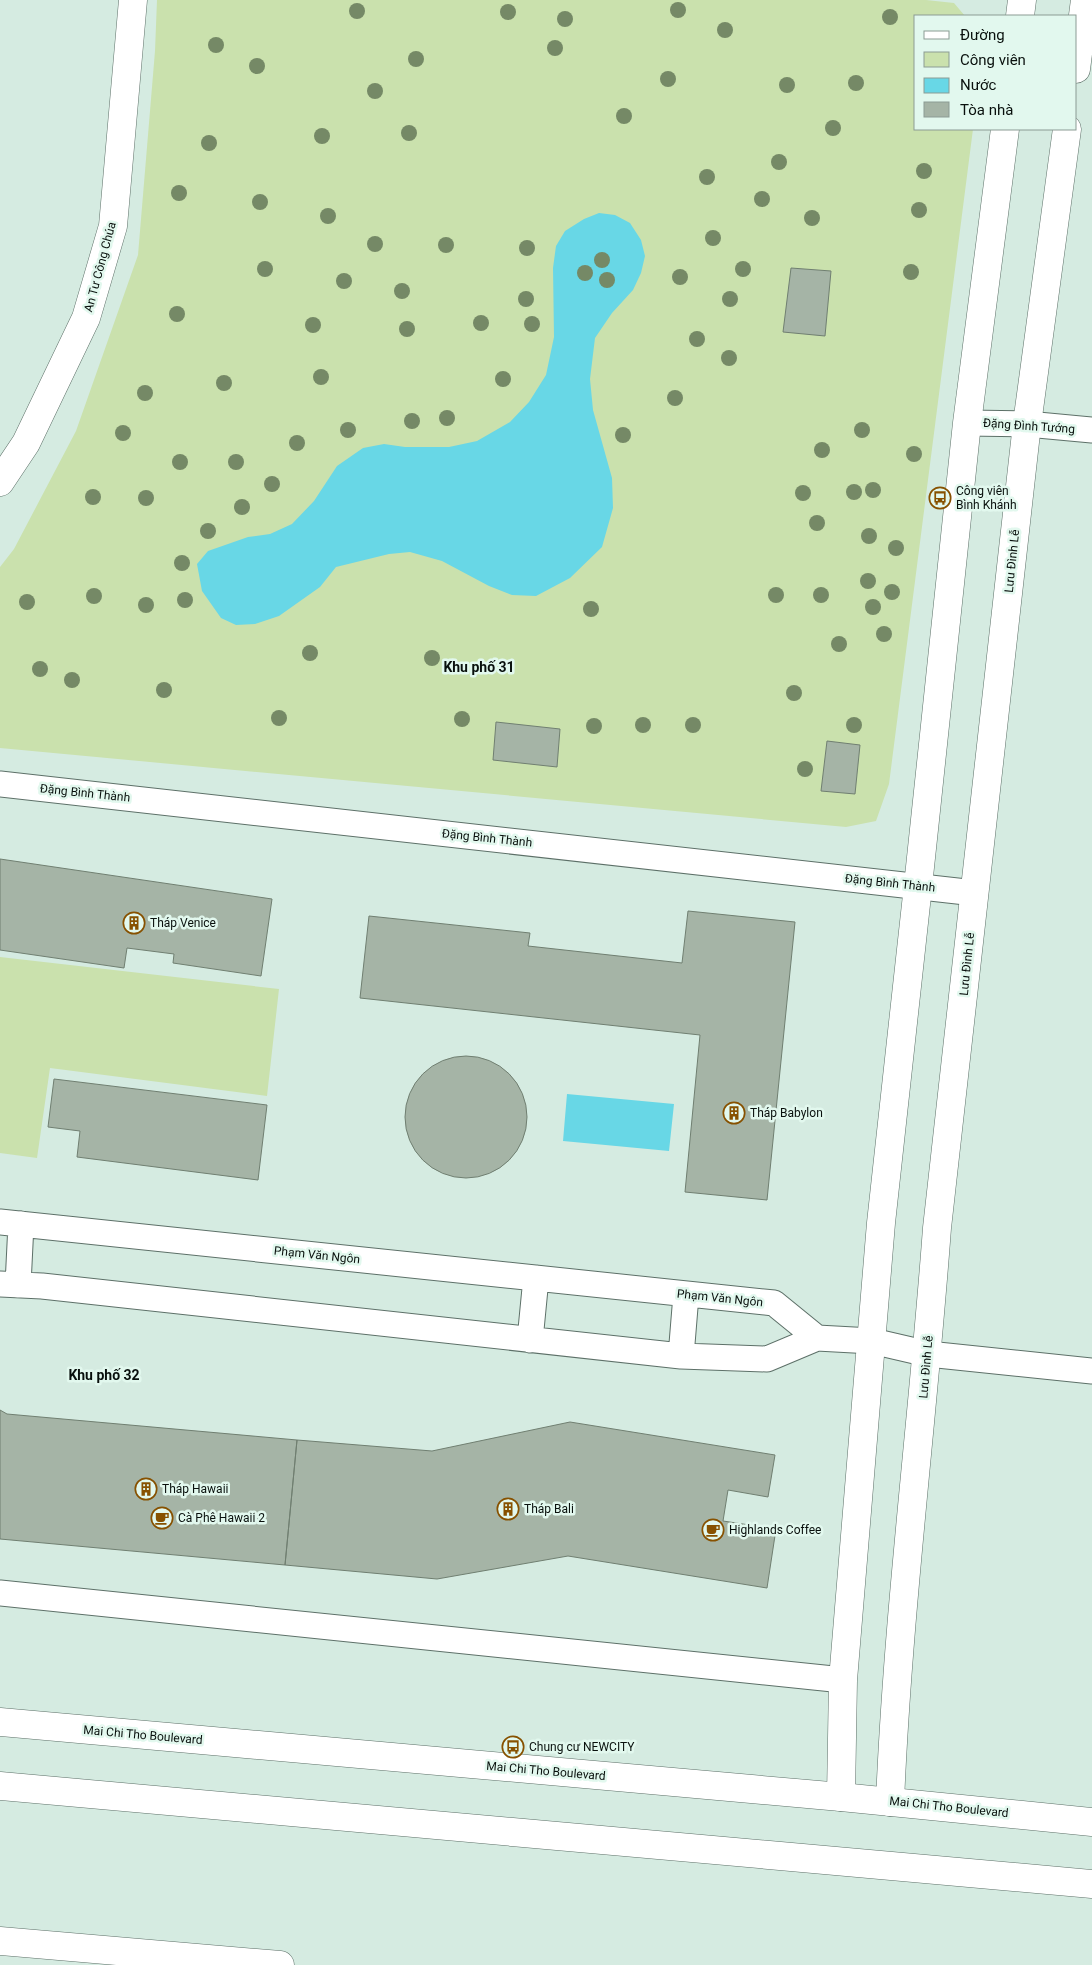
<svg xmlns="http://www.w3.org/2000/svg" width="1092" height="1965" viewBox="0 0 1092 1965" font-family="Roboto,sans-serif">
	<style>
		.green { fill: #cae1ad }
		.water { fill: #68d7e6 }
		.building { fill: #a5b4a6; stroke: #707f71 }
		.lines { fill: none; stroke-linecap: round; stroke-linejoin: round }
		.minor-casing { stroke: #5d7068; stroke-width: 27 }
		.tertiary-casing { stroke: #5d7068; stroke-width: 29 }
		.primary-casing { stroke: #5d7068; stroke-width: 29 }
		.trunk-casing { stroke: #5d7068; stroke-width: 29 }
		.minor { stroke: #fff; stroke-width: 25 }
		.tertiary { stroke: #fff; stroke-width: 28 }
		.primary { stroke: #fff; stroke-width: 28 }
		.trunk { stroke: #fff; stroke-width: 28 }
		.tree { fill: #758966 }
		.labels { text-anchor: middle; stroke-width: 5; stroke-linejoin: round; paint-order: stroke }
		.street-label { font-size: 12px; fill: #09100d; stroke: #e2f8ee }
		.poi-label { font-size: 12px; fill: #09100d; stroke: #e2f8ee; text-anchor: start }
		.neighbourhood-label { font-size: 14px; font-weight: bold; fill: #09100d; stroke: #e2f8ee }
	</style>
	<rect width="100%" height="100%" fill="#d5ebe1"/>
	<path class="green" d="M157,0h769l28,3 11,13h-49v113h57l-84,655 -13,37 -30,6 -846,-79v-181l14,-18 62,-118 62,-176 17,-204z
		M0,957l279,32 -12,107 -217,-28 -13,90 -37,-5z"/>
	<path class="water" d="M599,213l16,2 15,8 11,17 4,16 -4,17 -8,17 -21,23 -17,25 -5,41 3,31 19,68 1,30 -11,39 -32,31 -34,18 -24,-1 -23,-9 -47,-25 -32,-9 -21,2 -53,13 -16,20 -41,29 -24,8 -19,1 -15,-7 -19,-27 -5,-27 11,-13 40,-14 22,-3 22,-10 22,-23 23,-35 26,-18 21,-4 21,3h44l28,-6 33,-19 19,-20 17,-27 8,-38 -1,-69 3,-22 9,-15 19,-12z
		M567,1094l107,10 -5,47 -106,-10z"/>
	<path class="building" d="M791,268l40,3 -6,65 -42,-4z
		M496,722l64,7 -3,38 -64,-7z
		M827,741l33,4 -5,49 -34,-3z
		M0,859l272,40 -11,77 -88,-13 1,-9 -47,-6 -3,20 -124,-18z
		M688,911l107,11 -28,278 -82,-8 15,-157 -340,-37 9,-82 161,17 -2,13 154,17z
		M405 1117a61 61 0 1 1 122 0a61 61 0 1 1-122 0Z
		M54,1079l213,26 -9,75 -181,-23 3,-26 -32,-4z
		M0,1410l7,4 290,26 -12,125 -285,-26z
		M570,1422l205,33 -7,42 -40,-7 -5,31 53,8 -9,59 -199,-32 -131,23 -152,-14 12,-125 135,11z"/>
	<g class="lines">
		<g class="minor-casing">
			<path id="minor" d="M967,423l60,1 65,6
				M0,784l975,109
				M0,1222l774,81 43,35
				M0,1284l42,2 639,70 86,3 50,-21 55,3 56,13 164,17
				M18,1285l3,-61
				M530,1340l6,-62
				M681,1356l5,-61
				M0,1593l843,87"/>
		</g>
		<g class="tertiary-casing">
			<path id="tertiary" d="M1020,16l2,-16
				M1076,69l9,-69
				M0,482l26,-39 60,-125 27,-92 20,-226
				M841,1797l2,-117 38,-457 37,-337 49,-463 38,-294
				M890,1802c8,-192 33,-383 47,-574l90,-804 40,-295"/>
		</g>
		<g class="primary-casing">
			<path id="primary" d="M0,1722l841,75 251,25"/>
		</g>
		<g class="trunk-casing">
			<path id="trunk" d="M0,1786l1092,98
				M0,1941l280,24"/>
		</g>
		<use href="#minor" class="minor"/>
		<use href="#tertiary" class="tertiary"/>
		<use href="#primary" class="primary"/>
		<use href="#trunk" class="trunk"/>
	</g>
	<g class="tree">
		<circle cx="678" cy="10" r="8"/>
		<circle cx="357" cy="11" r="8"/>
		<circle cx="508" cy="12" r="8"/>
		<circle cx="890" cy="17" r="8"/>
		<circle cx="565" cy="19" r="8"/>
		<circle cx="725" cy="30" r="8"/>
		<circle cx="216" cy="45" r="8"/>
		<circle cx="555" cy="48" r="8"/>
		<circle cx="416" cy="59" r="8"/>
		<circle cx="257" cy="66" r="8"/>
		<circle cx="668" cy="79" r="8"/>
		<circle cx="856" cy="83" r="8"/>
		<circle cx="787" cy="85" r="8"/>
		<circle cx="375" cy="91" r="8"/>
		<circle cx="624" cy="116" r="8"/>
		<circle cx="833" cy="128" r="8"/>
		<circle cx="409" cy="133" r="8"/>
		<circle cx="322" cy="136" r="8"/>
		<circle cx="209" cy="143" r="8"/>
		<circle cx="779" cy="162" r="8"/>
		<circle cx="924" cy="171" r="8"/>
		<circle cx="707" cy="177" r="8"/>
		<circle cx="179" cy="193" r="8"/>
		<circle cx="762" cy="199" r="8"/>
		<circle cx="260" cy="202" r="8"/>
		<circle cx="919" cy="210" r="8"/>
		<circle cx="328" cy="216" r="8"/>
		<circle cx="812" cy="218" r="8"/>
		<circle cx="713" cy="238" r="8"/>
		<circle cx="375" cy="244" r="8"/>
		<circle cx="446" cy="245" r="8"/>
		<circle cx="527" cy="248" r="8"/>
		<circle cx="602" cy="260" r="8"/>
		<circle cx="265" cy="269" r="8"/>
		<circle cx="743" cy="269" r="8"/>
		<circle cx="911" cy="272" r="8"/>
		<circle cx="585" cy="273" r="8"/>
		<circle cx="680" cy="277" r="8"/>
		<circle cx="607" cy="280" r="8"/>
		<circle cx="344" cy="281" r="8"/>
		<circle cx="402" cy="291" r="8"/>
		<circle cx="526" cy="299" r="8"/>
		<circle cx="730" cy="299" r="8"/>
		<circle cx="177" cy="314" r="8"/>
		<circle cx="481" cy="323" r="8"/>
		<circle cx="532" cy="324" r="8"/>
		<circle cx="313" cy="325" r="8"/>
		<circle cx="407" cy="329" r="8"/>
		<circle cx="697" cy="339" r="8"/>
		<circle cx="729" cy="358" r="8"/>
		<circle cx="321" cy="377" r="8"/>
		<circle cx="503" cy="379" r="8"/>
		<circle cx="224" cy="383" r="8"/>
		<circle cx="145" cy="393" r="8"/>
		<circle cx="675" cy="398" r="8"/>
		<circle cx="447" cy="418" r="8"/>
		<circle cx="412" cy="421" r="8"/>
		<circle cx="348" cy="430" r="8"/>
		<circle cx="862" cy="430" r="8"/>
		<circle cx="123" cy="433" r="8"/>
		<circle cx="623" cy="435" r="8"/>
		<circle cx="297" cy="443" r="8"/>
		<circle cx="822" cy="450" r="8"/>
		<circle cx="914" cy="454" r="8"/>
		<circle cx="180" cy="462" r="8"/>
		<circle cx="236" cy="462" r="8"/>
		<circle cx="272" cy="484" r="8"/>
		<circle cx="873" cy="490" r="8"/>
		<circle cx="854" cy="492" r="8"/>
		<circle cx="803" cy="493" r="8"/>
		<circle cx="93" cy="497" r="8"/>
		<circle cx="146" cy="498" r="8"/>
		<circle cx="242" cy="507" r="8"/>
		<circle cx="817" cy="523" r="8"/>
		<circle cx="208" cy="531" r="8"/>
		<circle cx="869" cy="536" r="8"/>
		<circle cx="896" cy="548" r="8"/>
		<circle cx="182" cy="563" r="8"/>
		<circle cx="868" cy="581" r="8"/>
		<circle cx="892" cy="592" r="8"/>
		<circle cx="776" cy="595" r="8"/>
		<circle cx="821" cy="595" r="8"/>
		<circle cx="94" cy="596" r="8"/>
		<circle cx="185" cy="600" r="8"/>
		<circle cx="27" cy="602" r="8"/>
		<circle cx="146" cy="605" r="8"/>
		<circle cx="873" cy="607" r="8"/>
		<circle cx="591" cy="609" r="8"/>
		<circle cx="884" cy="634" r="8"/>
		<circle cx="839" cy="644" r="8"/>
		<circle cx="310" cy="653" r="8"/>
		<circle cx="432" cy="658" r="8"/>
		<circle cx="40" cy="669" r="8"/>
		<circle cx="72" cy="680" r="8"/>
		<circle cx="164" cy="690" r="8"/>
		<circle cx="794" cy="693" r="8"/>
		<circle cx="279" cy="718" r="8"/>
		<circle cx="462" cy="719" r="8"/>
		<circle cx="643" cy="725" r="8"/>
		<circle cx="693" cy="725" r="8"/>
		<circle cx="854" cy="725" r="8"/>
		<circle cx="594" cy="726" r="8"/>
		<circle cx="805" cy="769" r="8"/>
	</g>
	<defs>
		<g id="bus-ring" transform="scale(1.125)"><circle r="9.5" fill="#e2f8ee" stroke="#875100" stroke-width="1.5"/><path d="M-5-6H5V4H4V6H2V4H-2V6H-4V4H-5ZM-3.5-4V0h7V-4ZM-3.5 1.2v1.5H-2V1.2ZM2 1.2v1.5H3.5V1.2Z" fill="#875100"/></g>
		<g id="building-ring" transform="scale(1.125)"><circle r="9.5" fill="#e2f8ee" stroke="#875100" stroke-width="1.5"/><path d="M-4-6H4V6H1V3H-1V6H-4ZM-2.5-4.3h1.7v1.8h-1.7ZM.8-4.3h1.7v1.8H.8ZM-2.5-1h1.7V.8h-1.7ZM.8-1h1.7V.8H.8Z" fill="#875100"/></g>
		<g id="cafe-ring" transform="scale(1.125)"><circle r="9.5" fill="#e2f8ee" stroke="#875100" stroke-width="1.5"/><path d="M-5.5-4.5H6V0H3Q3 3.5 0 3.5H-2.5Q-5.5 3.5-5.5 0ZM3-3.2v2h1.7v-2ZM-6 4.5H4V6H-6Z" fill="#875100"/></g>
	</defs>
	<g fill-rule="evenodd">
		<use href="#bus-ring" x="940" y="498"/>
		<use href="#building-ring" x="134" y="923"/>
		<use href="#building-ring" x="734" y="1113"/>
		<use href="#building-ring" x="146" y="1489"/>
		<use href="#building-ring" x="508" y="1509"/>
		<use href="#cafe-ring" x="162" y="1518"/>
		<use href="#cafe-ring" x="713" y="1530"/>
		<use href="#bus-ring" x="513" y="1747"/>
	</g>
	<g class="labels">
		<g class="street-label">
			<text transform="translate(100 267) rotate(-75)" y="4">An Tư Công Chúa</text>
			<text transform="translate(1029 426) rotate(4)" y="4">Đặng Đình Tướng</text>
			<text transform="translate(1012 561) rotate(-84)" y="4">Lưu Đình Lễ</text>
			<text transform="translate(85 793) rotate(6)" y="4">Đặng Bình Thành</text>
			<text transform="translate(487 838) rotate(6)" y="4">Đặng Bình Thành</text>
			<text transform="translate(890 883) rotate(6)" y="4">Đặng Bình Thành</text>
			<text transform="translate(967 964) rotate(-84)" y="4">Lưu Đình Lễ</text>
			<text transform="translate(317 1255) rotate(6)" y="4">Phạm Văn Ngôn</text>
			<text transform="translate(720 1298) rotate(6)" y="4">Phạm Văn Ngôn</text>
			<text transform="translate(926 1367) rotate(-85)" y="4">Lưu Đình Lễ</text>
			<text transform="translate(143 1735) rotate(5)" y="4">Mai Chi Tho Boulevard</text>
			<text transform="translate(546 1771) rotate(5)" y="4">Mai Chi Tho Boulevard</text>
			<text transform="translate(949 1807) rotate(6)" y="4">Mai Chi Tho Boulevard</text>
		</g>
		<g class="poi-label">
			<text x="956" y="495">Công viên<tspan x="956" dy="14">Bình Khánh</tspan></text>
			<text x="150" y="927">Tháp Venice</text>
			<text x="750" y="1117">Tháp Babylon</text>
			<text x="162" y="1493">Tháp Hawaii</text>
			<text x="524" y="1513">Tháp Bali</text>
			<text x="178" y="1522">Cà Phê Hawaii 2</text>
			<text x="729" y="1534">Highlands Coffee</text>
			<text x="529" y="1751">Chung cư NEWCITY</text>
		</g>
		<g class="neighbourhood-label">
			<text x="479" y="672">Khu phố 31</text>
			<text x="104" y="1380">Khu phố 32</text>
		</g>
	</g>
	<rect x="914" y="15" width="162" height="115" fill="#e2f8ee" stroke="#8b9b94"/>
	<rect x="924" y="31" width="25" height="8" fill="#ffffff" stroke="#8b9b94"/>
	<text x="960" y="40" font-size="15" fill="#09100d">Đường</text>
	<rect x="924" y="52" width="25" height="15" fill="#cae1ad" stroke="#8b9b94"/>
	<text x="960" y="65" font-size="15" fill="#09100d">Công viên</text>
	<rect x="924" y="78" width="25" height="15" fill="#68d7e6" stroke="#8b9b94"/>
	<text x="960" y="90" font-size="15" fill="#09100d">Nước</text>
	<rect x="924" y="102" width="25" height="15" fill="#a5b4a6" stroke="#8b9b94"/>
	<text x="960" y="115" font-size="15" fill="#09100d">Tòa nhà</text>
</svg>
